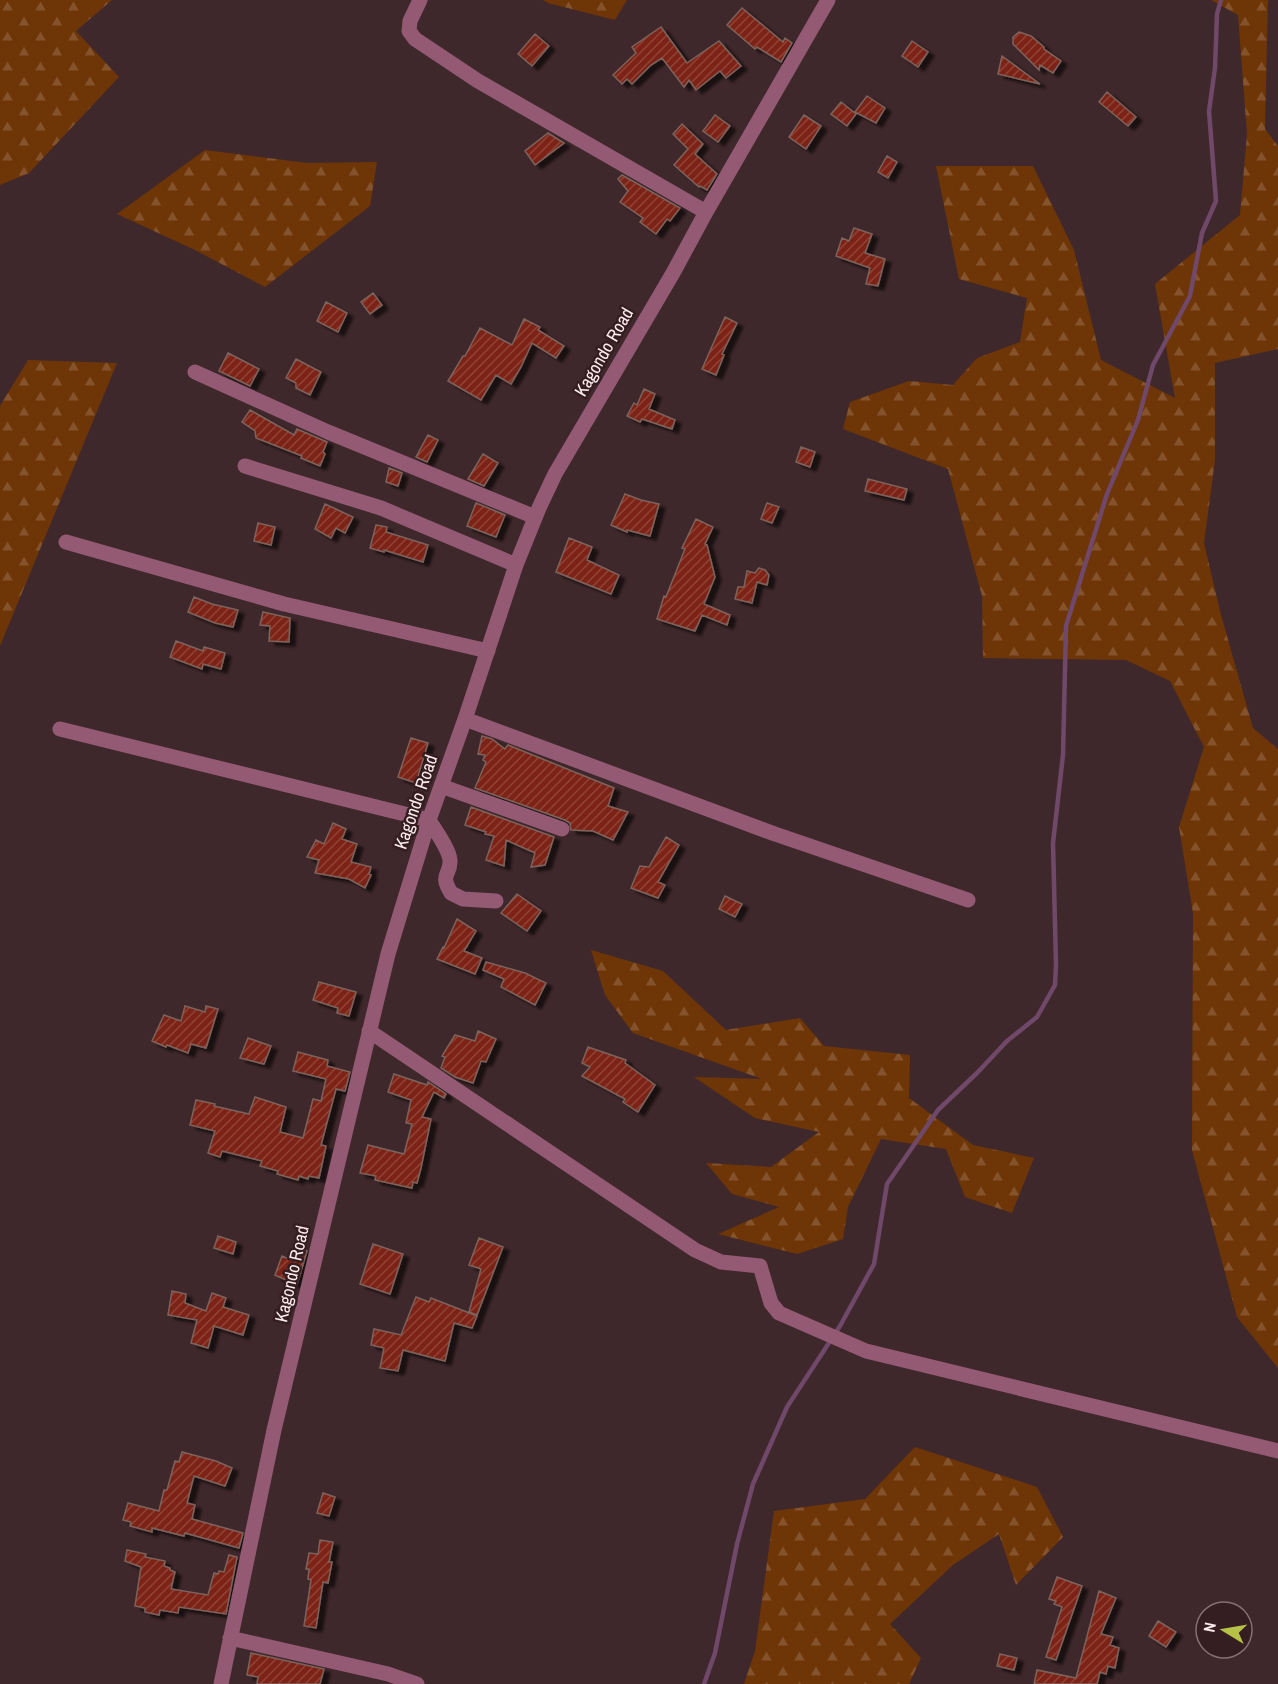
<svg xmlns="http://www.w3.org/2000/svg" width="1278" height="1684" viewBox="0 0 1278 1684" font-family="'Archivo Narrow',sans-serif">
	<style>
		.forest { fill: url(#forest-firs) }
		.lines { fill: none; stroke-linecap: round; stroke-linejoin: round }
		.stream { stroke: #70486a; stroke-width: 4.5 }
		.building { fill: url(#building-hatch); stroke: #7d635d; stroke-width: 1.5; filter: url(#shadow) }
		.street { stroke: #945a74; stroke-width: 15 }
		.labels { text-anchor: middle; stroke-width: 5; stroke-linejoin: round; paint-order: stroke }
		.street-label { font-size: 18px; fill: #fcecee; stroke: #351e21 }
	</style>
	<defs>
		<pattern id="forest-firs" width="22" height="20" patternUnits="userSpaceOnUse" patternTransform="scale(1.5)"><rect width="22" height="20" fill="#6e3506"/><path d="M5 1l3.5 6h-7zM16 11l3.5 6h-7z" fill="#84522b"/></pattern>
		<pattern id="building-hatch" width="6" height="6" patternUnits="userSpaceOnUse" patternTransform="scale(1.5)"><rect width="6" height="6" fill="#7c2313"/><path d="M-1 1l2-2M0 6l6-6M5 7l2-2" fill="none" stroke="#904336"/></pattern>
		<filter id="shadow"><feDropShadow dx="6" dy="4" stdDeviation="1.5" flood-color="#0009"/></filter>
	</defs>
	<rect width="100%" height="100%" fill="#3f282b"/>
	<path class="forest" d="M0,0h112l-36,31 43,46 -90,96 -29,12z
		M543,0h84l-12,20 -67,-17z
		M1211,0h57l-3,129 13,17v203l-63,14v97l-11,83 17,72 32,113 25,21v619l-41,-51 -45,-167 1,-237 -14,-86 25,-80 -34,-66 -44,-21 -143,-2 -1,-62 -34,-127 -105,-40 7,-27 59,-21 44,4 24,-27 43,-16 7,-44 -68,-19 -23,-113h97l41,84 27,110 74,38 -20,-114 85,-69 7,-81 -9,-119z
		M205,150l103,13 69,-1 -7,44 -105,81 -70,-37 -78,-36z
		M28,360l89,3 -117,283v-240z
		M591,950l72,21 63,59 74,-12 24,28 86,9 -1,43 64,47 61,13 -22,55 -47,-16 -19,-48 -65,-10 -33,68 -5,32 -46,15 -79,-20 61,-27 -47,-13 -26,-31 65,4 48,-35 -64,-14 -61,-41 68,2 -129,-46 -28,-38z
		M915,1447l122,40 26,50 -47,48 -17,-51 -46,31 -63,59 31,34 -12,26h-165l11,-33 19,-140 91,-12z"/>
	<g class="lines">
		<path class="stream" d="M704,1684l11,-31 22,-109 16,-60 34,-77 53,-81 34,-62 13,-80 51,-74 39,-37 30,-32 30,-24 18,-32 1,-20 -3,-122 10,-88 3,-129 41,-132 31,-74 15,-55 37,-69 12,-63 14,-32 -7,-90 6,-43 2,-54 4,-14"/>
	</g>
	<path class="building" d="M742,8l41,34 2,-4 7,5 -11,19 -24,-15 -2,2 -28,-24z
		M661,27l26,36 32,-22 22,25 -15,12 -6,-7 -24,19 -7,-10 -5,7 -22,-29 -11,7 -19,19 -5,-5 -5,5 -9,-9 23,-22 -4,-6z
		M1019,32l12,4 13,11v2l17,12 -8,12 -13,-8 -1,5 -26,-26v-7z
		M535,34l14,12 -17,20 -14,-12z
		M912,41l16,11 -10,15 -16,-11z
		M1002,56l38,28 -42,-10z
		M1107,92l29,25 -8,9 -29,-24z
		M867,96l18,12 -9,15 -21,-11z
		M841,102l15,12 -9,12 -16,-12z
		M715,115l15,11 -12,16 -15,-11z
		M804,115l17,11 -15,23 -17,-12z
		M682,124l21,20 -8,10 22,20 -10,16 -7,-4 -1,1 -25,-22 14,-16 -15,-15z
		M548,133l16,10 -29,22 -10,-14z
		M887,156l10,6 -9,16 -10,-6z
		M622,175l58,33 -10,13 -3,-2 -11,15 -16,-12 3,-4 -23,-16 8,-11 -10,-12z
		M854,228l18,6 -7,19 20,6 -7,27 -12,-2 4,-16 -34,-12 6,-18 7,3z
		M373,293l9,12 -12,9 -9,-12z
		M326,302l21,11 -9,19 -21,-11z
		M725,317l12,6 -15,31 2,1 -8,20 -14,-6z
		M524,319l16,8 -2,3 26,16 -8,12 -24,-15 -11,24 -10,17 -15,-9 -15,25 -33,-19 15,-25h2l15,-28 32,17z
		M228,353l31,16 -9,17 -31,-15z
		M296,359l25,13 -11,23 -14,-7v-5l-10,-5z
		M644,389l11,5 -6,15 26,11 -3,9 -30,-10 -2,3 -13,-6 7,-13 3,2z
		M250,410l44,25 3,-6 30,13 -4,10 2,2 -5,12 -19,-8 1,-2 -46,-18 -1,-7 -13,-9z
		M428,435l10,5 -11,22 -11,-5z
		M801,447l14,5 -5,15 -14,-5z
		M483,454l15,9 -14,23 -16,-7z
		M389,468l13,5 -4,13 -12,-4z
		M868,479l39,10 -3,11 -39,-9z
		M625,494l16,6 18,4 -9,32 -23,-6v2l-16,-7z
		M476,503l29,12 -9,22 -29,-11z
		M767,503l12,4 -7,16 -11,-4z
		M325,504l28,13 -8,16 -9,-5 -5,10 -16,-9z
		M696,519l17,8 -8,17 2,1 8,32 -11,27 26,11 -3,10 -25,-10 -7,16 -38,-12 7,-23 2,1 19,-48 -3,-1z
		M258,523l17,4 -4,18 -17,-4z
		M376,525l11,2 -1,5 42,13 -5,17 -39,-12v2l-14,-4z
		M569,538l23,9 -5,13 32,15 -8,19 -55,-22z
		M759,568l6,2 4,5 -2,10 -10,-3 -5,21 -17,-4 3,-12h6l3,-16 8,2z
		M194,597l18,7 26,6 -5,17 -18,-4 -27,-11z
		M263,612l27,6 -1,24 -20,-1 1,-15 -10,-1z
		M176,641l27,10 1,-4 21,6 -4,16 -18,-5 -1,5 -32,-12z
		M482,736l10,3 13,10 3,-4 106,43 -6,18 20,6 -15,28 -20,-9 -22,-1 -1,-7 -5,-3 -90,-32 11,-26 -3,-2 2,-5 -7,-1z
		M411,738l17,5 -12,40 -18,-6z
		M471,807l83,30 -9,28 -14,2 4,-14 -29,-13 -2,26 -18,-6 8,-24 -9,-2 1,-2 -21,-7z
		M333,823l13,6 -4,10 15,5 -6,18 20,5 -2,7 2,1 -6,13 -16,-9 -34,-6 4,-13 -12,-3 9,-17 8,4z
		M666,837l13,8 -21,37 7,3 -7,13 -27,-10 9,-22 9,1z
		M517,894l24,17 -14,20 -26,-18z
		M725,896l17,8 -7,13 -16,-8z
		M457,919l19,12 -12,20 18,7 -7,16 -38,-15 6,-12 1,1z
		M486,962l39,11 21,10 -11,22 -34,-18 3,-8 -21,-9z
		M319,982l37,10 -7,24 -12,-3 1,-5 -25,-8z
		M185,1006l20,6 1,-6 12,3 -12,39 -15,-4 -3,9 -21,-8 -1,2 -14,-6 12,-26 17,6z
		M478,1031l18,8 -10,23 -5,-1 -8,22 -18,-6 -14,-9 4,-11 -3,-1 13,-21 20,6z
		M248,1038l23,8 -7,18 -24,-6z
		M588,1047l38,13 -1,3 30,22 -17,27 -15,-10 2,-3 -43,-23 8,-9 -8,-4z
		M298,1052l30,8 -1,6 23,6 -5,19 -9,-2 -15,56 5,1 -7,32 -10,-2 -1,3 -9,-3 -1,4 -21,-6 1,-3 -18,-5 2,-5 -40,-10 -2,6 -12,-4 7,-22 -25,-6 6,-25 19,4 -1,2 35,8 6,-17 31,10 -6,25 23,6 10,-39 8,2 5,-22 -33,-8z
		M394,1074l33,11 1,-3 18,12 -2,4 -10,-6 -12,25 9,2 -10,49 -4,15 -4,-1 -1,6 -37,-8 1,-4 -16,-3 8,-28 36,9 8,-30 -6,-1 5,-23 -23,-8z
		M218,1236l18,6 -3,12 -19,-6z
		M479,1238l24,9 -26,68 -8,-3 12,-43 -12,-4z
		M373,1244l30,10 -13,40 -30,-10z
		M296,1246l11,5 -10,34 -22,-10 7,-19 9,4z
		M172,1291l14,3 -1,9 21,8 6,-18 14,5 -3,9 26,8 -6,20 -29,-9 -6,22 -17,-5 6,-23 -29,-5z
		M416,1297l13,5 2,-4 46,18 -5,12 -18,-5 -9,38 -42,-11 -5,21 -18,-3 4,-20 -13,-3 3,-16 27,6z
		M182,1452l34,9 16,7 -7,18 -31,-10 -7,27 8,2 -3,14 51,14 -4,15 -54,-15 -1,3 -32,-8v4l-22,-6 1,-4 -8,-2 5,-17 31,8 5,-21h3l8,-29 4,1z
		M323,1493l12,4 -6,19 -12,-3z
		M320,1540l13,2 -4,20h3l-4,21 -5,-1 -7,46 -12,-2 7,-46 -3,-1 1,-10h-3l3,-16 9,1z
		M127,1550l19,4 -1,3 20,4 -1,5 6,2v2l5,2 -4,17 37,6 6,-22 4,1 1,-3 5,1 5,-17 8,2 -11,57 -47,-7 -1,6 -18,-3 -1,5 -14,-3v-4l-10,-2 6,-39 -16,-6z
		M1057,1577l25,9 -26,74 -10,-3 16,-50 -8,-3 2,-3 -7,-2z
		M1099,1591l17,7 -15,36 12,3 -3,8 9,3 -4,20 -7,-2 -2,8 -6,-2 -3,12h-63l3,-14 39,8z
		M1158,1621l18,11 -10,15 -17,-11z
		M251,1653l73,16 -4,15h-63l1,-7 -11,-2z
		M1000,1654l17,4 -3,12 -17,-4z"/>
	<g class="lines">
		<path class="street" d="M420,0l-10,21 -1,10 6,8 63,42 228,131
			M195,372l133,60 207,85
			M245,466l136,42 135,57
			M66,542l218,62 204,47
			M465,719l310,115 193,66
			M60,729l369,91c6,10 20,29 21,40 1,16 -11,13 1,33l12,6 33,2
			M441,786l121,43
			M369,1031l326,219 26,12 39,4 11,37 8,10 87,38 412,100
			M230,1638l158,36 29,10
			M221,1684l53,-254 114,-476 41,-134 36,-101 51,-154 23,-57 16,-34 118,-201 33,-61 122,-212"/>
	</g>
	<g class="labels">
		<g class="street-label">
			<text transform="translate(604 352) rotate(-60)" y="6">Kagondo Road</text>
			<text transform="translate(416 802) rotate(-71)" y="6">Kagondo Road</text>
			<text transform="translate(292 1274) rotate(-77)" y="6">Kagondo Road</text>
		</g>
	</g>
	<g transform="translate(1224 1630) rotate(281)"><circle r="28" fill="#351e21" stroke="#857073" stroke-width="1.5"/>
	<path d="M0-4.5L10 22L0 15L-10 22Z" fill="#b6c148"/>
	<text y="-9" font-size="16" font-weight="bold" text-anchor="middle" fill="#fcecee">N</text>
	</g>
</svg>
